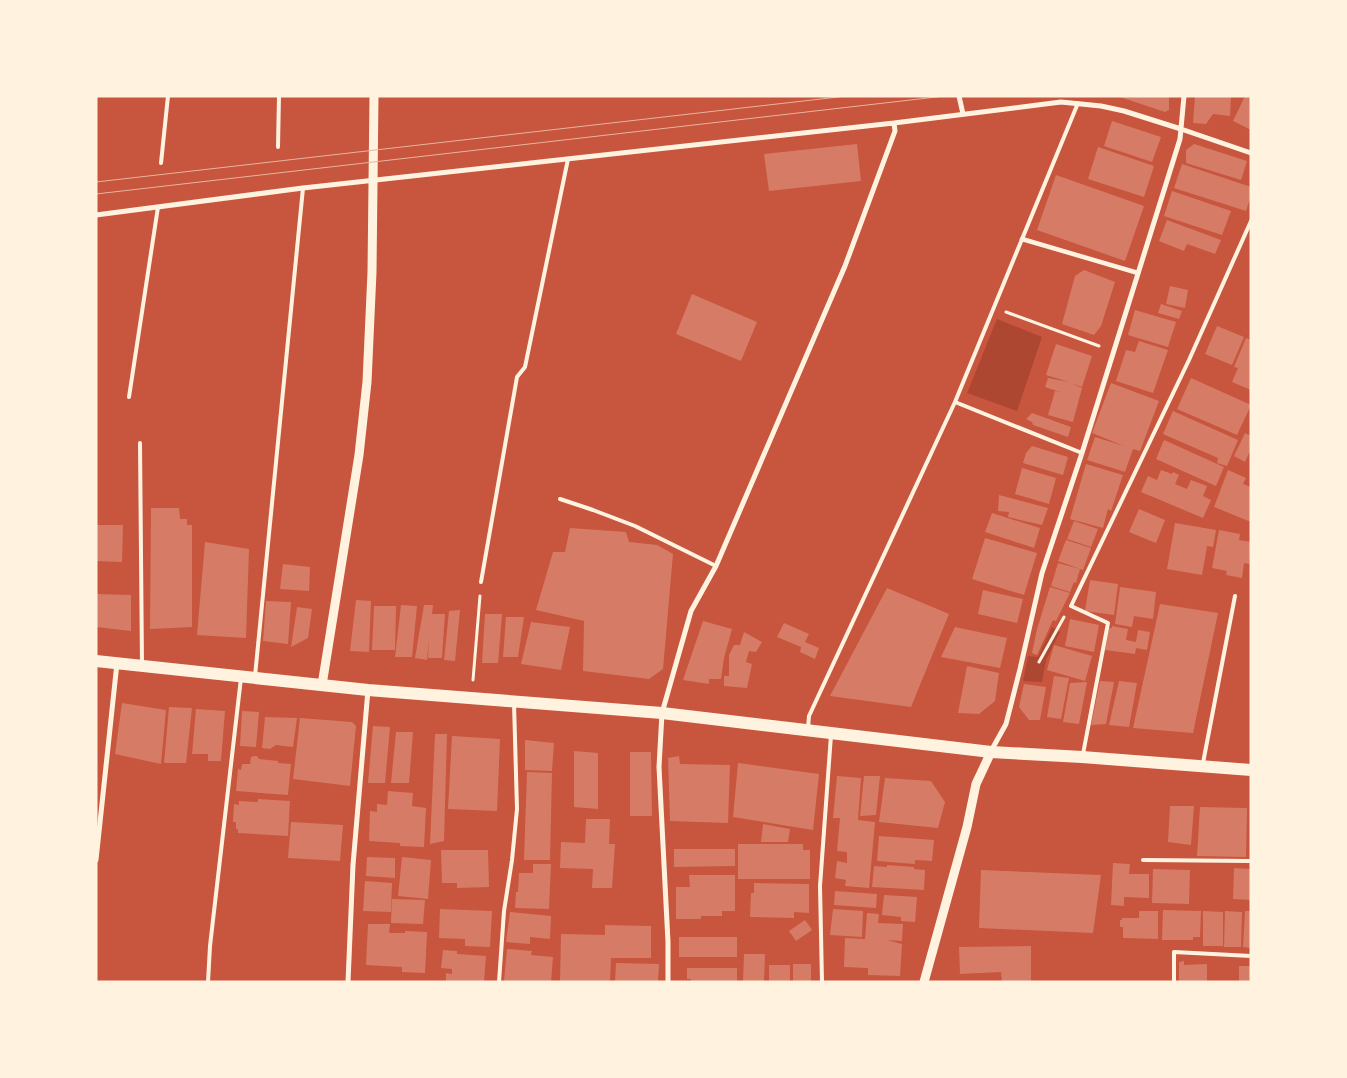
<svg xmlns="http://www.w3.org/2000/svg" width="1347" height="1078" viewBox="0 0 1347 1078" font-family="Signika,sans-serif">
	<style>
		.green { fill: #ae4732 }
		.building { fill: #d67c66 }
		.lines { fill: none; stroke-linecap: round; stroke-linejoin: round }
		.path { stroke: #fff3e0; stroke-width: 3 }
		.service { stroke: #fff3e0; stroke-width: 4 }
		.pedestrian { stroke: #fff3e0; stroke-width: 4.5 }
		.minor { stroke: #fff3e0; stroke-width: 5 }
		.tertiary { stroke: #fff3e0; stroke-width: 9 }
		.primary { stroke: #fff3e0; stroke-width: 12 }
		.tram { stroke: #e9b49f; stroke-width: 1 }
	</style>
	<rect width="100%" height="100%" fill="#c8553d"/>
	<path class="green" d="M997,319l45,18 -25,74 -50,-18z
		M1052,627l8,5 -14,28 -4,22 -19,-1 5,-25 10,1z"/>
	<path class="building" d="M1117,96h52v14l-4,2z
		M1195,96h36l-1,20 -17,-2 -7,10 -13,-1z
		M1245,96h6v34l-18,-9z
		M1112,121l49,16 -9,25 -48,-16z
		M857,144l4,37 -92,10 -5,-37z
		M1194,144l53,17 -6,19 -55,-17v-13z
		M1098,147l56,19 -10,31 -56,-18z
		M1182,164l69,23v9l-5,15 -72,-23z
		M1056,175l88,31 -19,55 -88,-31z
		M1172,191l59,20 -9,24 -58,-19z
		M1167,220l54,20 -6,14 -28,-10 -3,7 -25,-10z
		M1084,270l31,12 -14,44 -7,9 -32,-11 13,-48z
		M1170,286l18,4 -3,18 -19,-4z
		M692,294l65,28 -16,39 -65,-27z
		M1161,304l21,7 -3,8 -21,-6z
		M1135,310l41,12 -8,25 -40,-12z
		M1217,326l27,11 -12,28 -27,-11z
		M1246,338l5,2v50l-19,-8 6,-14 -4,-1z
		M1139,341l29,9 -15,43 -37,-12 10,-31 9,2z
		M1056,344l36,12 -10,31 -11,-4 11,5 -9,34 -25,-7 7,-24 8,2 -18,-6 3,-9 21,4 -23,-7z
		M1191,378l60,27 -14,30 -60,-26z
		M1111,383l48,18 -19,50 -7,-2 -8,23 -38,-12 8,-23 29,9 -32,-13z
		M1173,411l65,29 -11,26 -10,-3 1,-5 -55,-24z
		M1032,413l39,14 -3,10 -35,-12 -1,-3 -6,-3z
		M1245,433l6,3v13l-6,13 -11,-6z
		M1164,440l60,27 -8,19 -60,-27z
		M1032,446l36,11 -5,18 -40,-12 3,-10z
		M1086,464l37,11 -12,36 -3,-2 -5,19 -33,-9z
		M1022,468l34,10 -7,26 -34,-10z
		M1161,470l11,4 1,-2 6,3 -4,9 12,5 4,-9 16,6 -4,10 8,4 -8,18 -62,-26 7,-16 9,4z
		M1228,470l18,8 -3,6 8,3v35l-37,-15z
		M999,495l49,13 -6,17 -34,-8 1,-5 -11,-1z
		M151,508h28l1,11h7v6h5v102l-42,2z
		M1139,509l26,11 -9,23 -27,-11z
		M992,513l48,15 -6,20 -49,-16z
		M1074,521l24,8 -7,18 -24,-8z
		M1175,523l41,7 -3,17 -6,-1 -5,29 -35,-6z
		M96,525h27l-1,37 -26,-1z
		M570,528l56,4 3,10 28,3 16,9 -10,115 -14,10 -66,-8 1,-50 -48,-11 17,-58h12z
		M1219,530l21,4 -1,6 12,2v10l-2,12 -5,-1 -2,15 -16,-3 1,-4 -15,-3z
		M985,538l52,15 -13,42 -52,-16z
		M1066,540l25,8 -8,22 -25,-9z
		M205,542l44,7 -3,89 -49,-3z
		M1058,563l22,6 -4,14 -2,-1 -4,10 -19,-6z
		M283,564l27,3 -1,24 -29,-2z
		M1090,580l28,4 -4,31 -29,-4z
		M1050,587l20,6 -14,28 -3,-1 -16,35 -5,-2 5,-24z
		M1120,587l36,5 -3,27 -19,-3 -2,11 -17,-3z
		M887,588l62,26 -38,93 -81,-11z
		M983,590l40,9 -6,24 -39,-9z
		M96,594l35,1v36l-35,-4z
		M356,600l15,1 -2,51 -19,-1z
		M266,601l25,1 -3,42 -25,-3z
		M1160,604l58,9 -25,120 -60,-5z
		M401,605l16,1 -5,51h-17z
		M424,605h9l-1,9h13l-3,44h-14l1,-20 -2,22 -12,-2z
		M374,606h22l-1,44h-23z
		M297,607l15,2 -4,29 -17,9z
		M460,610l-5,51 -11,-1 5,-49z
		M485,614h17l-4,49h-16z
		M506,617h18l-6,40h-15z
		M1070,619l29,6 -5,27 -29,-6z
		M703,621l29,8 -8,29 -3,21h-12v5l-26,-4z
		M531,622l39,5 -9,43 -40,-6z
		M784,623l25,11 -4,8 14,6 -4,11 -15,-7 1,-5 -24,-10z
		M1112,626l16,3 -2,11 10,2 2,-12 12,2 -3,18 -11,-2 -1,6 -30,-4 4,-22h3z
		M955,627l52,11 -7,30 -59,-11z
		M744,632l18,10 -6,10 -7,-1 -3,11 6,2 -5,24 -23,-2v-10h5v-21l5,-10h6z
		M1054,645l38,11 -7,25 -38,-11z
		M967,666l32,7 -4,28 -16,13 -21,-1z
		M1054,676l15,2 -8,41 -14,-2z
		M1100,681l14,1 -8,42 -15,1z
		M1119,681l18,2 -8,44 -20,-2z
		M1087,682l-8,42 -16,-2 7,-39z
		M1024,684l22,3 -6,33h-11l-10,-13z
		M122,703l44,7 -5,54 -46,-10z
		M169,707l23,1 -6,55h-22z
		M196,709l29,2 -4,50h-13v-7h-16z
		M242,711l17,1 -3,35 -16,-1z
		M265,717l32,1 -4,29 -17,-2 -6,4 -8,-1z
		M300,718l52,4 4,4 -6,60 -57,-7z
		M373,726l17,1 -5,56h-17z
		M396,732h17l-4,51h-18z
		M435,734h12l-3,107 -14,3z
		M452,736l48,3 -3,72 -49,-2z
		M525,740l29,3 -2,28 -27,-1z
		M574,751l24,2v56l-24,-2z
		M630,752h21l1,64h-22z
		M254,756h3l2,3 19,2v2l13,1 -3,31 -52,-4 2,-22 3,1 1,-6h8l1,-7z
		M679,756l1,8 50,1 -2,58 -58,-2 -2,-63z
		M738,763l81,11 -6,56 -80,-13z
		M527,772l25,1 -2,87h-26z
		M837,776l24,2 -3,42 17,2 -6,66 -24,-2 1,-6 -11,-2 2,-17 10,2v-11l-10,-1 3,-33h-7z
		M864,776h16l-4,39 -16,1z
		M885,778l46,3 14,21 -7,26 -59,-6z
		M388,791l25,2 -1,13 14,2 -2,39 -24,-1v-3l-31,-2 1,-30 7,1v-8l10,1z
		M258,799l32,2 -2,35 -50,-3v-4h-2v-7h-3l1,-18 5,1v-4l19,1z
		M1170,806h24l-3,39 -23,-3z
		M1200,807l47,1 -1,49 -49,-1z
		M586,819h24l-1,25h6l-3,44h-20l1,-19 -33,-1 1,-26 24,1z
		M291,822l52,3 -3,36 -52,-3z
		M763,824l27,5 -2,13h-27z
		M879,836l55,4 -2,21 -17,-1v4l-38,-3z
		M738,844h65v6h7v29h-72z
		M674,849h61v17l-61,1z
		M441,850h47l1,37 -32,1v-5h-15z
		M367,857l28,1v20l-29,-2z
		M402,857l29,3 -3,39 -30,-3z
		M1113,863l17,1 -1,10h20v24l-25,-1v9l-13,-1z
		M533,864h18l-2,45 -34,-1 1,-16h2l1,-19h14z
		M887,865l27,2v2l11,1 -1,20 -52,-3 2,-21 13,1z
		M1234,868l17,1v31l-18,-1z
		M1153,869l37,1 -1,34 -37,-1z
		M981,870l120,5 -8,58 -114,-5z
		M689,875h46v36h-13v5h-21v3h-25v-32h14z
		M365,881l27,2 -1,29 -28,-1z
		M754,883l55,1v29l-15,-1v6l-44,-1 1,-24h3z
		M835,891l42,3 -1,14 -42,-3z
		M884,895l33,2 -2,25 -14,-1v-4l-19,-2z
		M392,899l33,1 -2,24 -32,-1z
		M440,909l52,2 -2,36 -25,-1v-7l-26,-1z
		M833,909l30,2 -1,26 -32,-2z
		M1163,910l38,1 -1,26h-7v3h-31z
		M1139,911h19v28l-35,-1v-11h-3v-7h2v-2h17z
		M1203,911l20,1v34h-20z
		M1225,911l17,1 -1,35h-17z
		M1245,911h6v37l-8,-1z
		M510,912l41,4 -1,23 -20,-2v7l-24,-2z
		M867,913l12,1 -1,9 25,1 -1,17 -15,-1 15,4 -2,32 -32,-1v-7l-24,-1 1,-29 20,1z
		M805,920l7,10 -16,11 -7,-10z
		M368,924h22l-1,9h16v-2l22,1 -2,41 -23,-1v-5l-36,-2z
		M605,925l46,1v32h-40l-1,24h-50l1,-48 44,1z
		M679,937h58v20h-58z
		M1031,946v36h-29l-1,-10 -41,2 -1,-27z
		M507,949l25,2 -1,4 22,2 -2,25 -47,-1z
		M443,950l14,1v3l29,2 -2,26h-38v-9l6,1v-5l-11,-1z
		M744,954h21l-1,28h-21z
		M1184,961v4l23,-1v18h-28v-20z
		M616,963l43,1 -1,18h-43z
		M793,964h18v18h-18z
		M769,965h21v17h-21z
		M1239,966h12v16h-12z
		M687,968h50v14h-46v-3h-4z"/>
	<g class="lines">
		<path class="path" d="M1006,312l93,34
			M1039,662l25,-45
			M473,680l7,-84"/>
		<path class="service" d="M278,147l1,-51
			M161,163l7,-67
			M129,397l29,-190
			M955,402l127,51
			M140,443l2,221
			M560,499l33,11 42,16 81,40
			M481,582l36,-205 8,-10 43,-208
			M255,676l48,-488
			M808,728l1,-12 146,-314 123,-299
			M1083,754l25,-131 -37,-17 118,-246 62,-139
			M1203,763l32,-167
			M1143,860l108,1
			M208,982l2,-36 31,-268
			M499,982l5,-71 8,-51 5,-51 -3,-106
			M822,982l-2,-96 11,-151
			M1174,982v-30l77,4"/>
		<path class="pedestrian" d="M1022,239l116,34"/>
		<path class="minor" d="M959,96l4,18
			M96,215l207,-27 591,-65 167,-21 40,4 23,5 57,18 70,24
			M991,751l15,-27 14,-55 22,-96 40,-120 98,-314 4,-43
			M96,860l21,-197
			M348,982l5,-117 15,-175
			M668,982v-40l-9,-175 3,-54 29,-102 25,-45 129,-300 50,-135 -1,-8"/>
		<path class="tertiary" d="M322,685l37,-230 8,-73 5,-110 2,-176
			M924,982l43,-155 9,-43 15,-32"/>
		<path class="primary" d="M96,661l272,29 294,23 329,39 91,5 169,13"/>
		<path class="tram" d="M96,182l751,-86
			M96,194l849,-98"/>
	</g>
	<rect width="1347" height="1078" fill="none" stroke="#fff3e0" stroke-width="195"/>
</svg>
